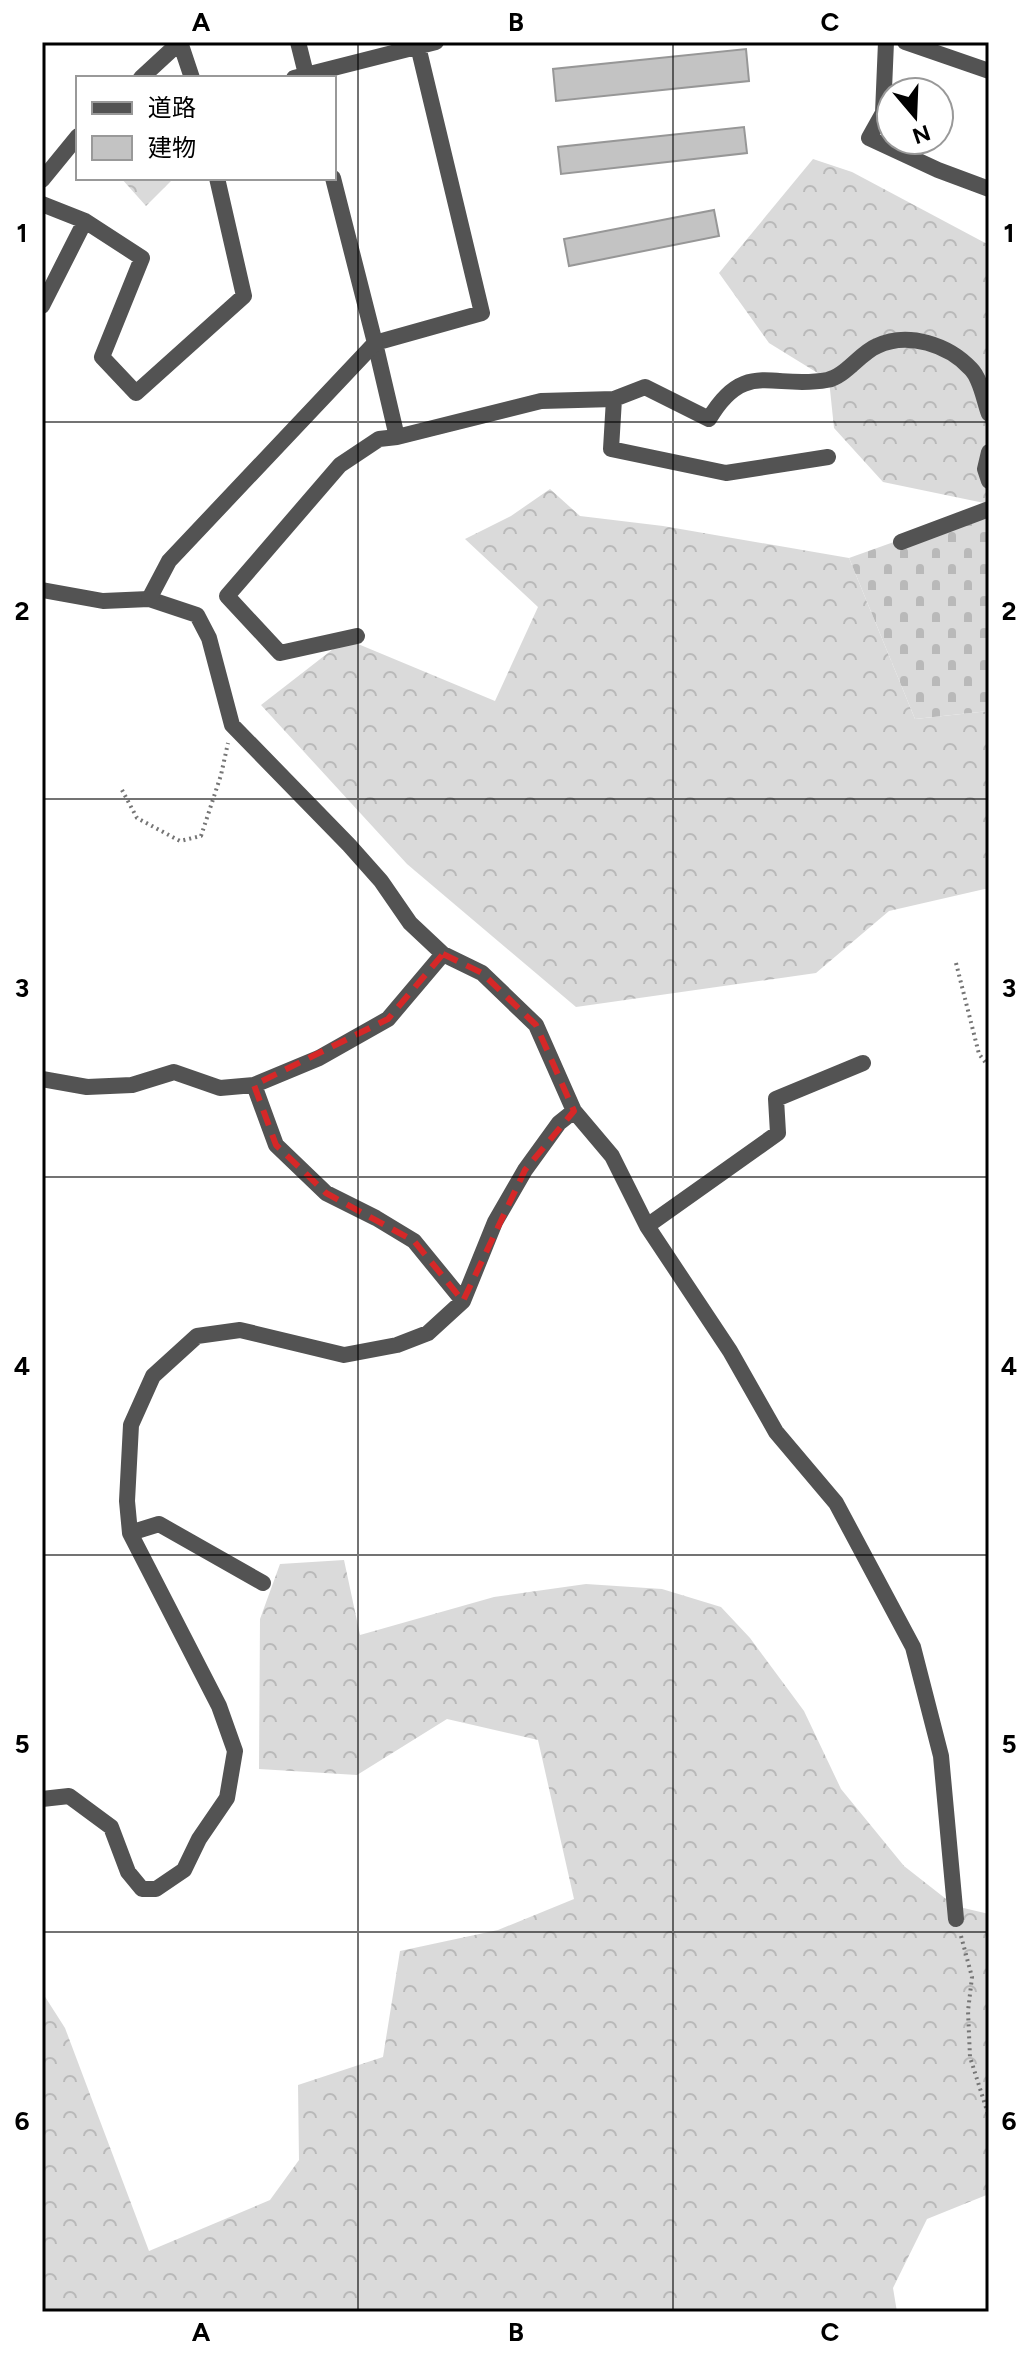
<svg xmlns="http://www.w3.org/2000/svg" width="1031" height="2354" viewBox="0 0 1031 2354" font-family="Figtree,'Noto Sans JP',sans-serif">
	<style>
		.forest { fill: url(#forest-crowns) }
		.cemetery { fill: url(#cemetery-stones) }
		.building { fill: #c3c3c3; stroke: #979797; stroke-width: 2 }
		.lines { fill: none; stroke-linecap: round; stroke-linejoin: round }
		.path { stroke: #757575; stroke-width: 4; stroke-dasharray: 2 4; stroke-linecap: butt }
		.minor { stroke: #535353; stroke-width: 16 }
		.tertiary { stroke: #535353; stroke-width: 16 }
		.marked { fill: none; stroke: #d62828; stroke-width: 6; stroke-dasharray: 16 10; stroke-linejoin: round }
		.grid { fill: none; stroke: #000; stroke-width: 2; stroke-opacity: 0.55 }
		.neatline { fill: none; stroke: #000; stroke-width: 3 }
		.grid-label { font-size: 26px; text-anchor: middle; font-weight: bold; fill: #000 }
	</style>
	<defs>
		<pattern id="forest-crowns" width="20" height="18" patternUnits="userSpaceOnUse" patternTransform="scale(2)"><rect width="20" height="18" fill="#dadada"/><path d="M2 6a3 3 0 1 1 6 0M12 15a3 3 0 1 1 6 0" fill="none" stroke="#b9b9b9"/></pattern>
		<pattern id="cemetery-stones" width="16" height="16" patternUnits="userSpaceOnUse" patternTransform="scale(2)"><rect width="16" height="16" fill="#dadada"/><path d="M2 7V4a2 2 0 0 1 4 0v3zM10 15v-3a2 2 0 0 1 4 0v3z" fill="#b9b9b9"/></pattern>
	</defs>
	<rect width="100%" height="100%" fill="#fff"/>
	<path class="forest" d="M813,159l39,13 137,73v259l-106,-22 -49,-54 -5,-48 -60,-37 -50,-70z
		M121,178h53l-28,28z
		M550,489l30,27 83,10 186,32 66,161 74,-8v177l-100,23 -73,62 -240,34 -169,-143 -146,-159 85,-66 149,62 43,-94 -73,-68 46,-23z
		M344,1560l16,75 134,-38 92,-13 76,5 59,18 29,31 54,73 37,78 63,77 51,40 34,8v280l-62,25 -34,69 4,24h-855v-320l23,36 84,223 121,-51 29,-40 -1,-75 85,-28 17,-106 98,-21 76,-31 -36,-159 -91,-21 -90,56 -98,-6 1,-150 20,-55z"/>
	<path class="cemetery" d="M989,508v203l-74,8 -66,-161z"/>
	<path class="building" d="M746,49l3,32 -193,20 -3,-32z
		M744,127l3,26 -186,21 -3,-27z
		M714,210l5,26 -150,30 -5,-27z"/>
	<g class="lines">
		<path class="path" d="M122,790l15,28 43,23 21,-5 20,-61 7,-32
			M956,963l23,91 10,13
			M961,1936l11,41 -4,34 2,46 19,60"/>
		<path class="minor" d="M180,42l12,36
			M886,42l-3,71 -14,25 69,32 51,19
			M905,42l84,29
			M141,78l39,-36
			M294,78l142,-36
			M42,180l36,-44
			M42,204l43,17 57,37 -40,99 34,36 108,-97 -27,-118
			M42,306l43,-85
			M614,399l-3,50 115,24 102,-16
			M397,437l-22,-94 107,-30 -65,-271
			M989,452l-4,17 4,12
			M901,542l88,-33
			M42,590l61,11 46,-2 48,16 12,23 23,87 117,120 32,36 29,42 33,31 39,19 54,52 38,86 -15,12 -34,47 -30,52 -32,79 -35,32 -31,12 -53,10 -104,-25 -43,6 -44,40 -22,49 -4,76 3,32 89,173 16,45 -8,47 -28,41 -15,31 -28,19h-14l-14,-17 -17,-45 -42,-31 -27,3
			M357,636l-77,17 -53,-57 113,-131 39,-26 18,-2 144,-36 73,-2 31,-12 64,32c36,-61 64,-29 118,-39 18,-3 33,-27 50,-34 31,-15 72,-1 94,23 10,10 13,32 18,45
			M42,1079l45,8 45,-2 42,-13 46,16 34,-3 65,-27 69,-39 55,-65
			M254,1085l22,60 50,48 50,25 38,23 49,60
			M574,1111l38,45 35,70 83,125 46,81 60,71 77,144 28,109 15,163
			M647,1226l131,-93 -2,-34 87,-36
			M130,1533l29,-9 104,59"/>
		<path class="tertiary" d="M298,42l9,36
			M149,599l20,-38 206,-218 -42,-165"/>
	</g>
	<path class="marked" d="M443,954l39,19 54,52 38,86 -49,59 -62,131 -49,-60 -88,-48 -50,-48 -22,-60 134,-66z"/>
	<path class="grid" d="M358,42v2270M673,42v2270M42,422h947M42,799h947M42,1177h947M42,1555h947M42,1932h947"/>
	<rect width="1031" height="2354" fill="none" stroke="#ffffff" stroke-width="88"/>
	<rect x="76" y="76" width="260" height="104" fill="#ffffff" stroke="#999999" stroke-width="2"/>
	<rect x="92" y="102" width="40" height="12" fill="#535353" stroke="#999999" stroke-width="2"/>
	<text x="148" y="116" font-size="24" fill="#000000">道路</text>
	<rect x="92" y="136" width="40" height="24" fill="#c3c3c3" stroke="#999999" stroke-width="2"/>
	<text x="148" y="156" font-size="24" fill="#000000">建物</text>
	<g transform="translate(915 116) rotate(161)"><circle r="38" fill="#ffffff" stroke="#999999" stroke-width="2"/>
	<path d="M0-6L14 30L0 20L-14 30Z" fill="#000000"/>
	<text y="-12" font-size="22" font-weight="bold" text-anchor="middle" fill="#000000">N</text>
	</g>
	<rect x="44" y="44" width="943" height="2266" class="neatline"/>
	<g class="grid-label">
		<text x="201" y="31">A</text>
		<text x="516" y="31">B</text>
		<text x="830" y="31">C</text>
		<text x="22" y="242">1</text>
		<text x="1009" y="242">1</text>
		<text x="22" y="620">2</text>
		<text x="1009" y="620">2</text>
		<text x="22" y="997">3</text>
		<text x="1009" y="997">3</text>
		<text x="22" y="1375">4</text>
		<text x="1009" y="1375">4</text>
		<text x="22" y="1753">5</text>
		<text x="1009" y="1753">5</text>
		<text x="22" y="2130">6</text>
		<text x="1009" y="2130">6</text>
		<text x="201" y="2341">A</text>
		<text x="516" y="2341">B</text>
		<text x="830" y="2341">C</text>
	</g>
</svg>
